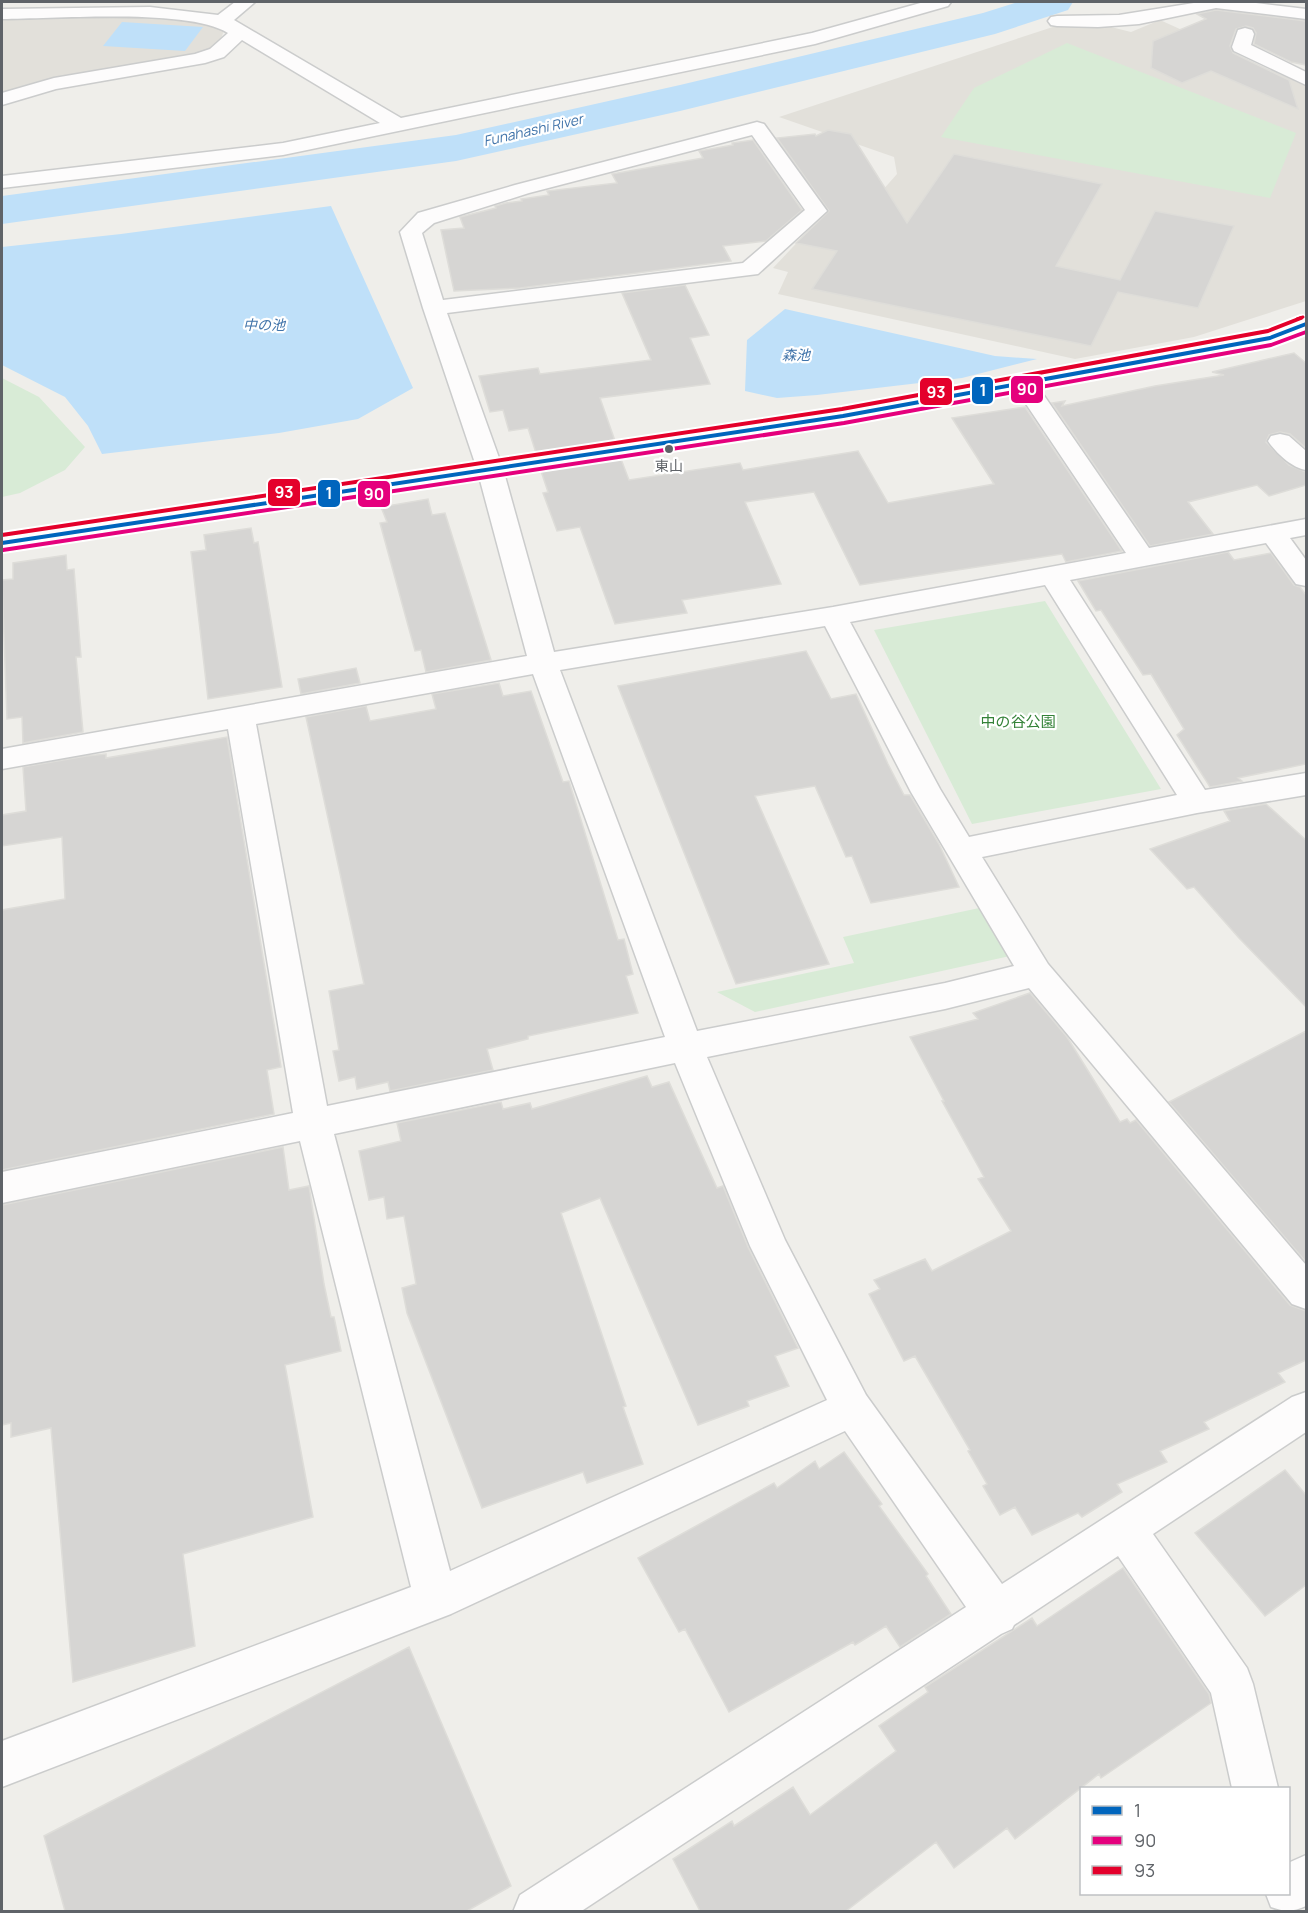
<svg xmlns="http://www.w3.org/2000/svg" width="1308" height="1913" viewBox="0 0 1308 1913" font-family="Manrope,'Noto Sans JP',sans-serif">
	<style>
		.education { fill: #e2e0da }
		.green { fill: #d8ebd6 }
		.water { fill: #bfe0f9 }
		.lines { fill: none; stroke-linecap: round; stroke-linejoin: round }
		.river { fill: #bfe0f9; fill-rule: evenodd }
		.building { fill: #d6d5d3; stroke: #deddd9; stroke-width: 1.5 }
		.street-casing { stroke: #cbcccc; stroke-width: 3 }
		.secondary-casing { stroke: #cacacb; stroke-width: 3 }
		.street { fill: #fdfcfc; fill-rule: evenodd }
		.secondary { fill: #fdfcfc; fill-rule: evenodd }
		.bus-1-casing { stroke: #fff; stroke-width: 8 }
		.bus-2-casing { stroke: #fff; stroke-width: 8 }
		.bus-3-far1-casing { stroke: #fff; stroke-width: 6 }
		.bus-3-casing { stroke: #fff; stroke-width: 8 }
		.bus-1 { stroke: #0065bd; stroke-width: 4 }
		.bus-2 { stroke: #e5007d; stroke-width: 4 }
		.bus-3-far1 { stroke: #e4002b; stroke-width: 3 }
		.bus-3 { stroke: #e4002b; stroke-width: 4 }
		.bus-dot { fill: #5f6368; stroke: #fff; stroke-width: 2 }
		.labels { text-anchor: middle; stroke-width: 4.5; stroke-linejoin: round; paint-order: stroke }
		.far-water-label { font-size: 14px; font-style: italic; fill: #4174aa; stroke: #fff }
		.bus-label { font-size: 14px; fill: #5f6368; stroke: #fff }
		.park-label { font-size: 15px; fill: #348238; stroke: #fff }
		.line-badge { stroke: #fff; stroke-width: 2 }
		.badge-label { font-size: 16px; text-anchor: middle; font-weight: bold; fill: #fff }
	</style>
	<rect width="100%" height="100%" fill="#efeeea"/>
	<path class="education" d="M131,16l80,7 13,7 -5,15 -7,7 -210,43v-77z
		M1160,20l146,66v215l-112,36 -119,22 -297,-65 10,-22 -15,-4 53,-56 40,-3 31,-35 -3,-17 -115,-40 283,-93 33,4 12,-2 24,6z"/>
	<path class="green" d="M1067,43l229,90 -26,65 -329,-61 33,-49z
		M2,378l37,19 46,50 -20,23 -45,23 -18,4z
		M1045,601l116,188 -189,35 -98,-194z
		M984,907l26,49 -255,56 -38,-20 137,-29 -11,-26z"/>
	<path class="water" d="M122,22l81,5 -18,24 -82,-5z
		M331,206l82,182 -55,31 -79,14 -177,21 -14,-28 -23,-29 -63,-32v-118l119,-13z
		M785,309l210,47 42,3 -75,19 -145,17 -40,3 -32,-7 2,-51z"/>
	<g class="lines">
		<path class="river" d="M1018,2h55l-5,8 -73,24 -315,77 -224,50 -454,63v-28l454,-61 224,-50 303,-72z"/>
	</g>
	<path class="building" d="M1216,10l90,11v44l-15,-3 -37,-18 2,-11 -3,-5 -7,-2 -10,3 -6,17 3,7 56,27 9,29 -87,-38 -29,12 -31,-15 2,-27 53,-22 -9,-5z
		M828,130l23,4 56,89 47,-69 148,30 -46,82 64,14 35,-69 79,15 -36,82 -80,-16 -27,54 -279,-57 25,-38 -41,-8 33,-32 -52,-73 38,-4 1,2z
		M753,140l49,70 -36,31 -43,5 8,15 -211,27 -66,3 -13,-61 23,-2 -4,-11 36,-9 -1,-2 11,-3 16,-2 -1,-2 28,-4 -2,-4 70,-8 -5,-9 91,-16 -4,-7 34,-6 -1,-2z
		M685,285l24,50 -19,3 20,46 -110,14 15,43 -79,12 -8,-25 -19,3 -6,-21 -13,2 -11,-36 59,-8 2,6 111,-14 -29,-67z
		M1294,353l12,10v85l-16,-14 -10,-2 -11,3 -3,7 23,23 17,7v13l-37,11 -12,-11 -69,17 25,32 -63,12 -98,-143 13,-2 -3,5 93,-20 69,-11 -12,-3z
		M1025,407l97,144 -56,11 -4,-8 -202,31 -46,-93 -69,10 36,82 -99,16 5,13 -72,11 -35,-97 -23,4 -14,-38 5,-1 -7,-21 80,-12 8,21 111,-17 3,7 115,-19 30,52 106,-19 -42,-66z
		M428,499l4,16 13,-2 46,147 -65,12 -5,-22 -6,1 -35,-128 7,-1 -6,-15z
		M251,528l3,15 4,-1 24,145 -74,12 -17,-147 15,-2 -2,-15z
		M1228,552l6,8 37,-7 23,32 6,2 6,8v169l-68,14 4,3 -32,6 -33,-52 7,-6 -33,-55 -8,1 -42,-65 -5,1 -18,-30z
		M66,555l1,15 7,-1 7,88h-5l7,75 -60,11 -1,-26 -15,2 -5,-139 11,-1v-16z
		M806,651l25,48 25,-5 32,70 16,31h6l29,49 20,43 -88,16 -19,-47 -6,1 -31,-71 -60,10 74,168 -93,20 -118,-298z
		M356,668l4,15 -59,11 -3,-15z
		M499,683l4,13 28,-5 32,91 6,-1 49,159 6,-1 9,35 -7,2 12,37 -110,23v3l-41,10 6,21 -103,21 -2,-9 -31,7 -2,-12 -16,4 -6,-30 6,-1 -10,-59 35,-7 -58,-267 60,-11 4,15 66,-12 -4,-15z
		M227,737l54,330 -14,3 7,44 -272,56v-260l63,-11 -3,-62 -60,9v-31l24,-4 -3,-44 63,-11 20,-2v4z
		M1266,804l40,36v167l-67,-69 -45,-51 -7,2 -37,-40 80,-28 -6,-10z
		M1030,993l37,44 53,85 7,-3 3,4 6,-3 154,185 16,6v49l-28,13 7,9 -81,40 5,7 -49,22 7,11 -50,22 5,8 -40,25 -4,-4 -46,22 -17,-28 -15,8 -17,-29 4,-2 -19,-33 2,-1 -55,-94 -11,5 -35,-67 11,-5 -6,-9 51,-21 7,12 79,-40 -33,-52 6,-2 -42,-76h2l-34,-64 68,-18 -5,-6z
		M1306,1031v231l-137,-160z
		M647,1076l5,11 17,-5 48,106 6,-2 25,61 50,101 -23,8 14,30 -42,15 2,5 -51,19 -98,-227 -39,15 65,193 -3,1 20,57 -56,19 -4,-11 -101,36 -75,-195 -5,-25 14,-4 -12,-68 -17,3 -3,-22 -15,3 -10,-49 42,-10 -4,-18 104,-21 2,7 27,-6 2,6z
		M283,1147l6,43 20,-4 15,98 7,33h3l7,34 -56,14 28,152 -130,37 12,92 -122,36 -22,-254 -40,9v-14l-9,2v-220z
		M844,1452l38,52 -3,2 49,68 -2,2 25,38 -51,33 -14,-21 -31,19 -2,-3 -124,70 -44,-83 -6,3 -41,-74 136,-75 3,5 38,-27 4,8z
		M1285,1470l21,25v90l-41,31 -70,-83z
		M1123,1568l86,126 2,9 -110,75 -2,-4 -84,65 -8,-11 -53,40 -18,-26 -90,69h-146l-27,-52 59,-38 2,5 59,-39 17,28 86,-64 -17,-25 49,-34 -3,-5 107,-69 5,8z
		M409,1647l102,239 -44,25h-402l-21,-75z"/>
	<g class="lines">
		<g class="street-casing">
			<path id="street" d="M235,2h20l-21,18 167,98 411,-85 112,-31h27l-3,4 -133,38 -532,111 -281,33v-12l281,-33 97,-20 -138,-83 -18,17 -19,6 -149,26 -54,16v-12l52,-15 141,-24 15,-5 18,-16c-40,-25 -174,-14 -226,-14v-10l148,-2 68,8z
				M1200,2h48l58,7v10l-90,-11 -77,16 -41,3 -41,-1 -6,-1 -3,-4 3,-4 6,-1 62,-1z
				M1245,28l7,2 2,4 -3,11 55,27v13l-72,-34 -2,-4 6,-17z
				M757,122l7,2 63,87 -69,63 -311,39 56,156 51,183 279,-45 293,-54 -114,-170 4,-5 8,-2 8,2 117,170 157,-29v16l-16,3 16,22v26l-10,-2 -30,-41 -196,37 135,210 101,-17v22l-109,18 -215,44 66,107 258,301v44l-14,-5 -263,-316 -84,21 -238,48 78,183 81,155 136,189 290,-187 14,-5v40l-153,102 94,134 6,16 25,104h-46l-21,-95 -93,-137 -104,69 -2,4 -11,5 -421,278h-67l7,-17 446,-288 -121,-176 -394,183 -449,173v-46l409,-154 -111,-446 -298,62v-31l291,-59 -65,-384 -226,40v-20l525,-93 -50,-187 -54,-161 -23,-76 18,-19 97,-28zM752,135l53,75 -62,53 -300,37 -21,-67 12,-10 95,-30zM1045,585l132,210 -208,42 -29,-48 -90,-167zM825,626l86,166 103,174 -69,17 -248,48 -137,-361zM533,674l132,363 -338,69 -71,-382zM675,1063l75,183 77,154 -377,171 -116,-437z
				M1280,434l9,2 17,15v19c-14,-2 -30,-17 -38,-29l3,-5z
				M1306,1855v51c-13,6 -21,6 -35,1l-5,-13h22v-31z"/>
		</g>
		<g class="secondary-casing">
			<path id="secondary" d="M1306,317v15l-36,13 -427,78 -841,128v-16l841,-126 421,-77z"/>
		</g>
		<use href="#street" class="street"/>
		<use href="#secondary" class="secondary"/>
		<g class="bus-1-casing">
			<path id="bus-1" d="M2,543l841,-127 427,-78 36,-14"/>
		</g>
		<g class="bus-2-casing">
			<path id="bus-2" d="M3,550l841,-127 427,-78 35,-13"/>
		</g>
		<g class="bus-3-far1-casing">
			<path id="bus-3-far1" d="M1297,319l6,-2"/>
		</g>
		<g class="bus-3-casing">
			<path id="bus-3" d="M2,535l840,-126 426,-78 33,-13"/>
		</g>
		<use href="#bus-1" class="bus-1"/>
		<use href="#bus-2" class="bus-2"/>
		<use href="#bus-3-far1" class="bus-3-far1"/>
		<use href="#bus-3" class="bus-3"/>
	</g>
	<circle class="bus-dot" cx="669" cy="449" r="5"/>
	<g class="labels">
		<g class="far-water-label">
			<text transform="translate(533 130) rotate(-13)" y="5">Funahashi River</text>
			<text x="264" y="330">中の池</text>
			<text x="796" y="360">森池</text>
		</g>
		<g class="bus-label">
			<text x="669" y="471">東山</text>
		</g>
		<g class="park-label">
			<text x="1018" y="727">中の谷公園</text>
		</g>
	</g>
	<g class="line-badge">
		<rect x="1010" y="375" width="34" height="29" rx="6" fill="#e5007d"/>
		<rect x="971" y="376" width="23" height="29" rx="6" fill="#0065bd"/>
		<rect x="919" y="377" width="34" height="29" rx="6" fill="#e4002b"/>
		<rect x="267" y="478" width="34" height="29" rx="6" fill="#e4002b"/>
		<rect x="317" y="479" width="24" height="29" rx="6" fill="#0065bd"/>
		<rect x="357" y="480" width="34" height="28" rx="6" fill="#e5007d"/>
	</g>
	<g class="badge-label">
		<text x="1027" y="395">90</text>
		<text x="983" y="396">1</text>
		<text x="936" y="398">93</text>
		<text x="284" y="498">93</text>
		<text x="329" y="499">1</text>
		<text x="374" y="500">90</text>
	</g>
	<rect width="1308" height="1913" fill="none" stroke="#5f6368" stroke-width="6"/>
	<rect x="1080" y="1787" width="210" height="108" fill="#ffffff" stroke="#bfc1c3" stroke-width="1.5"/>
	<rect x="1092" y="1806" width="30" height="9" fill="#0065bd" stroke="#bfc1c3" stroke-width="1.5"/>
	<text x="1134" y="1817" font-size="18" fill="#5f6368">1</text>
	<rect x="1092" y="1836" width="30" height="9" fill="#e5007d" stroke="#bfc1c3" stroke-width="1.5"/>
	<text x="1134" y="1847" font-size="18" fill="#5f6368">90</text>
	<rect x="1092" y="1866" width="30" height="9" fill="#e4002b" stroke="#bfc1c3" stroke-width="1.5"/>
	<text x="1134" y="1877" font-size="18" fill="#5f6368">93</text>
</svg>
